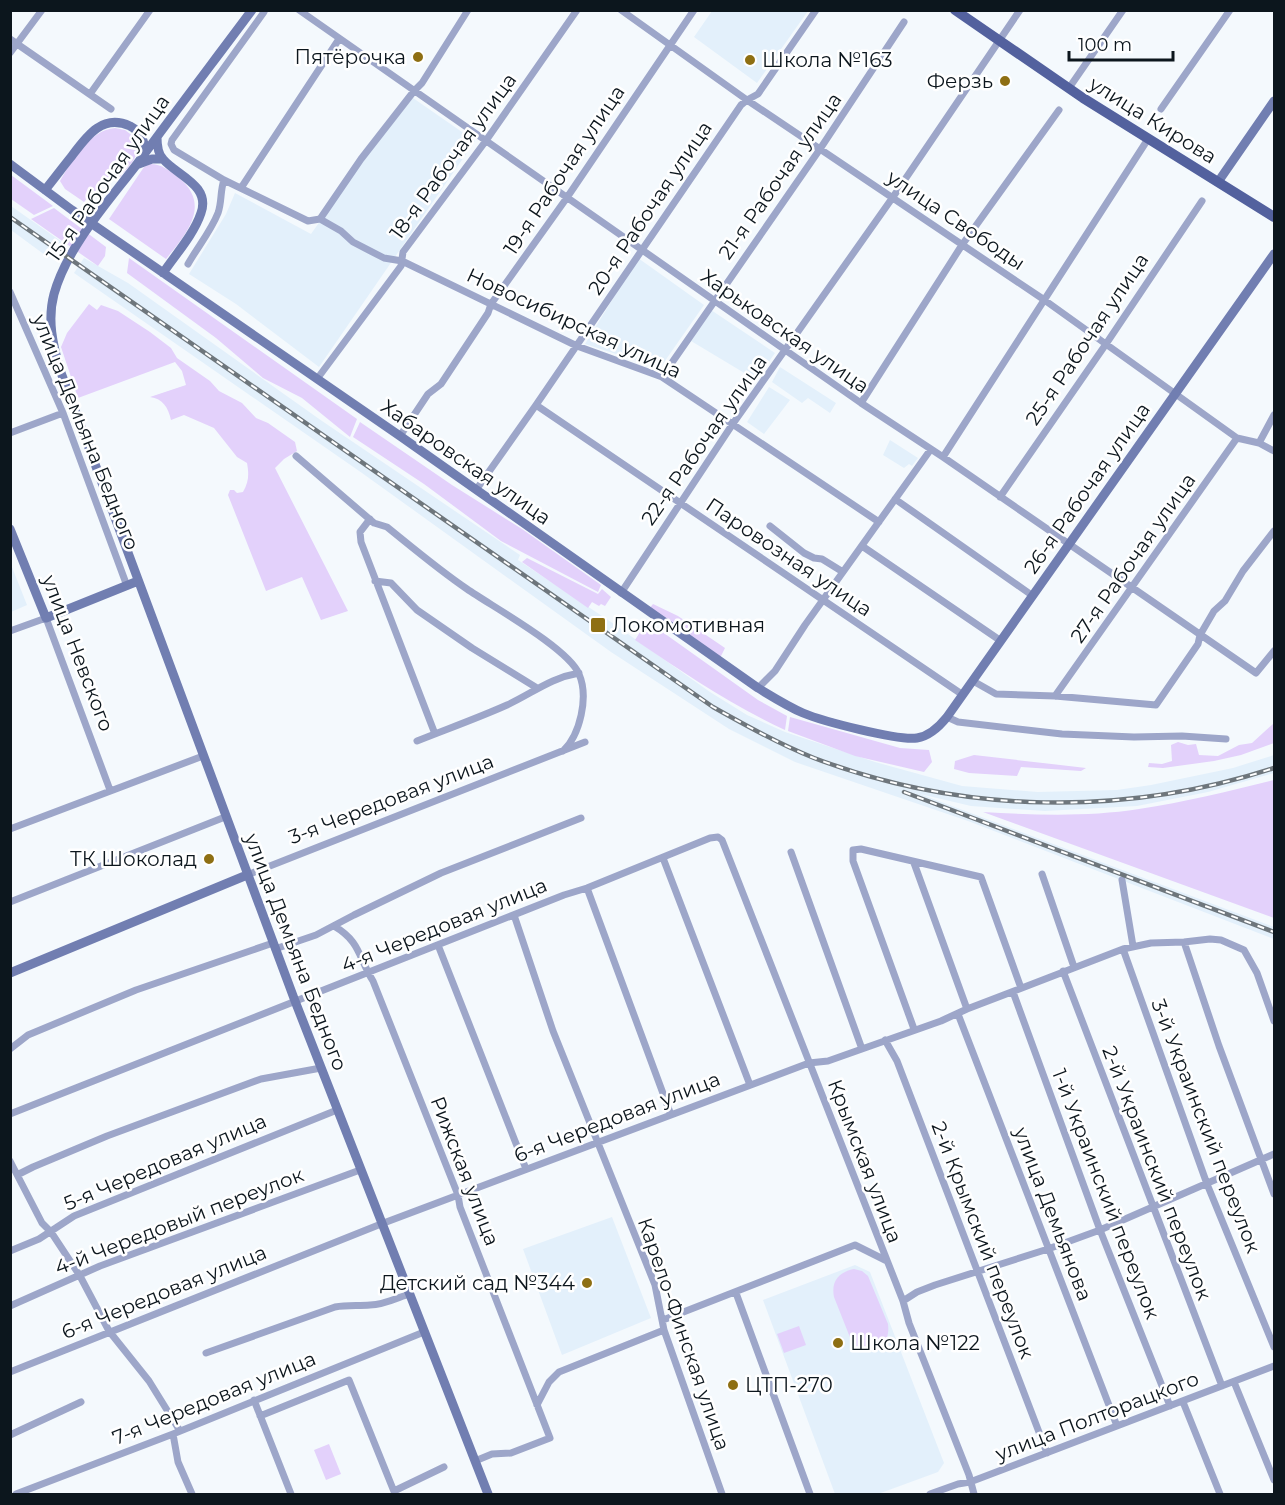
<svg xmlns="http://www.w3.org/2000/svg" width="1285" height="1505" viewBox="0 0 1285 1505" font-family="Montserrat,sans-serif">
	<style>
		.built { fill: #e3f0fb }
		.green { fill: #e3d1fb }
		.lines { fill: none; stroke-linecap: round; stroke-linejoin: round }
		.street { stroke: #9da6c9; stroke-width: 7 }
		.secondary { stroke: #717eb1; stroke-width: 9 }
		.primary { stroke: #53619e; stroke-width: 10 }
		.rail-casing { stroke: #6e767c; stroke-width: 4.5 }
		.rail { stroke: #fff; stroke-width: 2; stroke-dasharray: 7; stroke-linecap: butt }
		.poi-dot { fill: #8e6f13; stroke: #fff; stroke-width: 2 }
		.labels { text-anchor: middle; stroke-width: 5; stroke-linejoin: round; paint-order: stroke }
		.poi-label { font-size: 20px; fill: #0c161d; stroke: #fff; text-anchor: end }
		.street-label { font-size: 20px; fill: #0c161d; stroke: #fff }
	</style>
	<rect width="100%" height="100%" fill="#f4f9fd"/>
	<path class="built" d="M712,11v-1l96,1 -51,72 -63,-46z
		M413,98l62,43 -156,226 -83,-63 -47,-30 37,-60 9,-21 76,41 52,-74z
		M11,206l51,36 -13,16 -38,-28z
		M84,258l44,25 194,138 198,134 -2,5 93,62 99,70 37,23 38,17 90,30 87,24 76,6 79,-2 34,-5 82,-17 41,-13v18l-66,19 -71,14 -92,5 -74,-5 -51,-12 354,133v12l-306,-118 -173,-59 -66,-33 -118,-77 -249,-179 -288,-200z
		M638,258l66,47 -44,63 -75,-24z
		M711,310l64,43 -19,27 -65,-39z
		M780,367l56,36 -6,10 -22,-15 -6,5 -30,-21z
		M769,387l21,13 -26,34 -17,-12z
		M890,440l28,18 -6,8 -3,-2 -5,4 -21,-13z
		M10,562l17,43 -16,7h-1z
		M612,1217l39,101 -89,37 -39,-106z
		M855,1265l15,7 74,191 -6,9 -60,22h-43l-72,-194z"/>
	<path class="green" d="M115,128l10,2 13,10c3,16 -9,25 -18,37l-7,-4 -18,21 -4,-1 -7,9 -19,-13 -5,-8c12,-21 30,-51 55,-53z
		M150,164c12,0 20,7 29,14 33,27 7,56 -13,81l-57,-40 35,-52z
		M10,175h1l42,31 -19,9 -23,-16z
		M54,208l52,39 -1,9 -7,10 -67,-47z
		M129,258l228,161 -7,18 -48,-39 -39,-20 -47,-40 -89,-65z
		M89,304l8,6 4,-5 17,6 32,21 21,16 6,10 33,23 9,10 23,12 14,15 12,5 27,19 2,9 -13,8 -9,9 73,143 -27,9 -19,-43 -36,14 -38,-96 2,-5h4l3,3 6,-1c6,-10 6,-18 4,-29l-10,-6 -23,-29 -30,-13 -13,5c-3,-13 -8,-21 -21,-23l36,-12 -4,-14 -7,-9 -97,36 -17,-51 6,-14z
		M360,422l92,63 70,44 79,56 -3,7 -97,-51 -77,-57 -71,-47z
		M527,558l71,36 4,-5 9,8 -6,9 -4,-2 -2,2 -7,-4 -4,6 -66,-46z
		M653,604l25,12 47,32 -5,10 -71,-49z
		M647,621l111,79 29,16 -2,14c-56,-26 -99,-56 -150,-90z
		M790,717l110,31 29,2 3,12 -8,10 -69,-16 -67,-25z
		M1274,723v20l-33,12 -27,6 -51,7 -15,-1 1,-4 13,1 10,-3 -1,-16 7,-3 10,3 8,-1 3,11 19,1 21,-11 13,-2z
		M974,755l112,13 -5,3 -60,-4 -4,9 -48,-3 -15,-4 1,-8z
		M1274,780v138l-291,-106c52,3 105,5 156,-3 46,-7 91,-18 135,-29z
		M854,1269l8,2 6,5 20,48c3,23 -16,35 -35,21l-19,-48c-3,-15 4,-25 20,-28z
		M799,1326l7,19 -22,8 -7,-19z
		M329,1444l12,30 -15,6 -12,-30z"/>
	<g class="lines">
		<path class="street" d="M299,10l562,393 82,54 313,216 18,-22
			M621,10l126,90 296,199 194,139 22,5 15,8
			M264,12l-92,128 -1,4 3,6 50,30 84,41 12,-2 21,12 12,11 31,16 18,3 175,85 85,31 217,145
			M10,39l101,70
			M10,53l32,-43
			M1069,88l54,-78
			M90,94l60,-84
			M1161,109l69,-99
			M241,188l98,-149
			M320,219l41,-60 53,-68 8,-8 46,-73
			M188,264c9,-16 23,-33 30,-51 4,-11 2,-22 6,-33
			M10,292l53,121 64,173
			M662,377l158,-228 84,-127
			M317,379l84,-113 2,-14 82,-110 92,-132
			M861,403l101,-158 97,-135
			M536,405l427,290
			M10,433l53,-20
			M400,436l28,-42 13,-10 47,-71 3,-9 75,-105 128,-189
			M1259,443l15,-28
			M296,456l78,67 13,4c26,21 52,43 80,62 26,18 101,59 112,85 10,23 1,61 -16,77
			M943,457l205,-318
			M476,490l60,-85 205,-300 6,-5 11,-6 58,-84
			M1000,497l106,-153 96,-143
			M895,499l138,97
			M370,519l-10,13 1,10 74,192
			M770,526l34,27 10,5 8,1 21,13
			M862,546l139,95
			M375,581l16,2 26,27 55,38 65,40
			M621,593l111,-168 161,-228 127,-187
			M10,631l36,-13 64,172
			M973,681l23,13 59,2 101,9 42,-61 2,-9 14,-24 11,-10 18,-30 31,-40
			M758,688l17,-17 30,-46 126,-176
			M1055,696l182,-258
			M947,717l11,5 104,12 72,3 48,-1 44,3
			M417,741c30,-12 61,-23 90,-36 26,-12 43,-27 72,-32
			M10,829l193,-73
			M791,852l71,197
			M663,858l87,227
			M914,863l53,146
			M1042,874l32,93
			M247,875l338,-133
			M1122,880l11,66
			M587,888l84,227
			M10,902l215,-85
			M514,915l39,116 102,254 9,45 58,164
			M334,926c27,16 24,31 39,55l85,214 2,12 90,231 -39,15 -19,1 -17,7
			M1184,942l35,104 55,148
			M438,945l88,224
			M275,949l41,-14 38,-20 87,-42 140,-55
			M1123,949l84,235 67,163
			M1063,971l159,415
			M1013,992l87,238 70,176
			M958,1014l159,412
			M914,1029l-61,-168v-11l8,-1 120,28 40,111
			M885,1040l12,21 150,392
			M10,1049l18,-14 108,-45 137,-47
			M10,1114l554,-219 23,-7 123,-50 8,-1 4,3 181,461 6,22 60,152 5,19
			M10,1161l32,62 9,9 29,44 29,55 40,50 31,50
			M19,1174l14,-7 74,-31 154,-57 60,-11
			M10,1251l29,-12 35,-23 263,-106
			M736,1293l74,201
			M903,1301l14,-9 18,-7 113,-36 52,-19 174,-76
			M10,1306l90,-40 260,-96
			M663,1320l192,-75 32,16
			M206,1353l129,-46c12,-2 23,-1 35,-2 14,0 27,-7 39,-11
			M10,1372l371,-148 428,-161 19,-2 113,-40 26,-12 156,-60 28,-6 33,-1 26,-3 11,1 23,10 13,23 17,48
			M1234,1382l40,98
			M254,1400l37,94
			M1183,1402l37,92
			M537,1405l12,-23 10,-10 105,-42
			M260,1416l89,-36 46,114
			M173,1434l5,28 14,32
			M10,1435l71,-33
			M394,1491l50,-24
			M16,1494l157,-60 251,-102
			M930,1494l28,-10 12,-2 304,-116"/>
		<path class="secondary" d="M252,10c-38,51 -77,102 -115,154 -29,38 -70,83 -83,130 -7,26 -1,51 6,76l235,631 193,493
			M157,137c0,7 1,17 6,22 13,16 48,26 38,54 -7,21 -25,41 -38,60
			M10,164l62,46 328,226 358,252c15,9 29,18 45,25 19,8 95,28 114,25 13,-2 22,-11 30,-21l327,-463
			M136,165l16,-6h10
			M1218,182l56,-81
			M45,190c9,-11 17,-22 26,-33 15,-20 31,-44 59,-31 11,6 15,15 15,27
			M10,529l36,89 92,-37
			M10,973l237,-98"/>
		<path class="primary" d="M955,10l128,88 191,119"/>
		<g class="rail-casing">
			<path id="rail" d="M10,217l703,490c32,18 66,37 101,51 148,56 310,59 460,10
				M904,792l370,140"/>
		</g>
		<use href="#rail" class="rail"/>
	</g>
	<g class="poi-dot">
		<circle cx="418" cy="57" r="6"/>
		<circle cx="750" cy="60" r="6"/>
		<circle cx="1005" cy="81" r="6"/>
		<rect x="590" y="617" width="16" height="16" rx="3"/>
		<circle cx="209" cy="859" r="6"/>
		<circle cx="587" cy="1283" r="6"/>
		<circle cx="838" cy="1343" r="6"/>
		<circle cx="733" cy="1385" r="6"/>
	</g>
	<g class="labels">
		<g class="poi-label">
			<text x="406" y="64">Пятёрочка</text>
			<text x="762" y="67" text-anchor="start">Школа №163</text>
			<text x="993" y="88">Ферзь</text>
			<text x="612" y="632" text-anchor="start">Локомотивная</text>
			<text x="197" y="866">ТК Шоколад</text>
			<text x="575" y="1290">Детский сад №344</text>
			<text x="850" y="1350" text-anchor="start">Школа №122</text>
			<text x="745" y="1392" text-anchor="start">ЦТП-270</text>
		</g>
		<g class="street-label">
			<text transform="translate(1153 120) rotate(32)" y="7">улица Кирова</text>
			<text transform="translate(453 156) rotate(-54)" y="7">18-я Рабочая улица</text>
			<text transform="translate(564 170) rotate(-56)" y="7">19-я Рабочая улица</text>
			<text transform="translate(780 176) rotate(-55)" y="7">21-я Рабочая улица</text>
			<text transform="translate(108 178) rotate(-55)" y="7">15-я Рабочая улица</text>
			<text transform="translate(650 208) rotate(-56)" y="7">20-я Рабочая улица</text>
			<text transform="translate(956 220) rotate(34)" y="7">улица Свободы</text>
			<text transform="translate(574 323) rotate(25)" y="7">Новосибирская улица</text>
			<text transform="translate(785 331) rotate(35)" y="7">Харьковская улица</text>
			<text transform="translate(1087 339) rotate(-56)" y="7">25-я Рабочая улица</text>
			<text transform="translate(86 432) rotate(68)" y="7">улица Демьяна Бедного</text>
			<text transform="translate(704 440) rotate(-55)" y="7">22-я Рабочая улица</text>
			<text transform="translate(466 462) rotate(35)" y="7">Хабаровская улица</text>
			<text transform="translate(1087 488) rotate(-55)" y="7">26-я Рабочая улица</text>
			<text transform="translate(789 557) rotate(34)" y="7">Паровозная улица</text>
			<text transform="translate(1133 558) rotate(-55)" y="7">27-я Рабочая улица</text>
			<text transform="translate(78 653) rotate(69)" y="7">улица Невского</text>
			<text transform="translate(391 799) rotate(-21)" y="7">3-я Чередовая улица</text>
			<text transform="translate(444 925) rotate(-22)" y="7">4-я Чередовая улица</text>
			<text transform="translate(296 952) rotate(69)" y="7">улица Демьяна Бедного</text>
			<text transform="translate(617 1117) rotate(-21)" y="7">6-я Чередовая улица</text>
			<text transform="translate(1206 1126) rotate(69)" y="7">3-й Украинский переулок</text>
			<text transform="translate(865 1161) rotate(69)" y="7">Крымская улица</text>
			<text transform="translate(165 1162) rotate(-23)" y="7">5-я Чередовая улица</text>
			<text transform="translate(465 1171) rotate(69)" y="7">Рижская улица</text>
			<text transform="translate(1157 1173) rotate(69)" y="7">2-й Украинский переулок</text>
			<text transform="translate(1106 1194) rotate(69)" y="7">1-й Украинский переулок</text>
			<text transform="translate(1053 1214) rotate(69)" y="7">улица Демьянова</text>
			<text transform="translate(179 1221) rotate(-21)" y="7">4-й Чередовый переулок</text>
			<text transform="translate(983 1240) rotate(69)" y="7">2-й Крымский переулок</text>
			<text transform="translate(164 1292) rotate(-22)" y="7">6-я Чередовая улица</text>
			<text transform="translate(684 1334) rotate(71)" y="7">Карело-Финская улица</text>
			<text transform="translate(214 1398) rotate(-22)" y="7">7-я Чередовая улица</text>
			<text transform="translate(1097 1416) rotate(-21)" y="7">улица Полторацкого</text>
		</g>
	</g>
	<rect width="1285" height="1505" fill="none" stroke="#0c161d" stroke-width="24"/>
	<path d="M1069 51v9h104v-9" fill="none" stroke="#0c161d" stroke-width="3"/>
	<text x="1078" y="51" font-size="18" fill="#0c161d" stroke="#ffffff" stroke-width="4.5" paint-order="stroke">100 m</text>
</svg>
